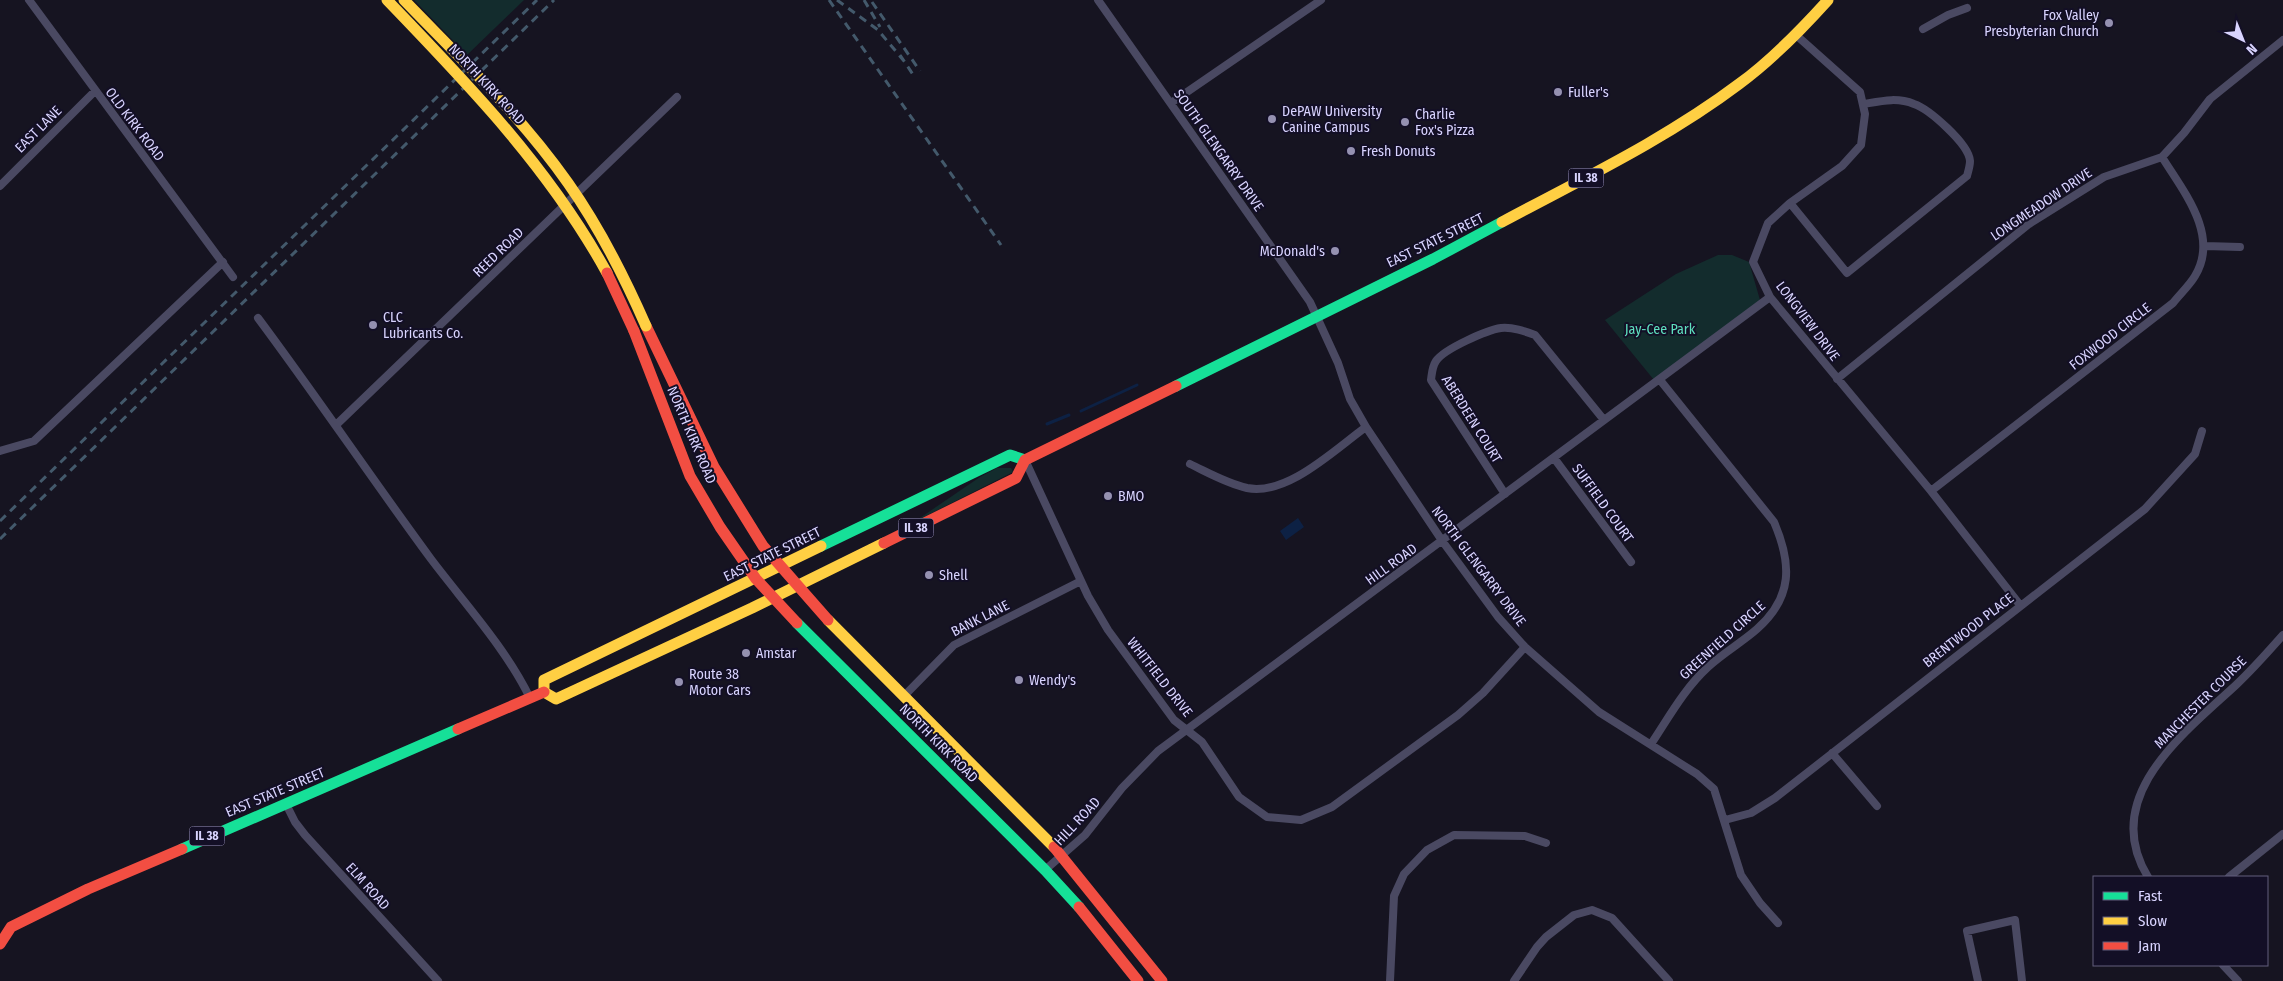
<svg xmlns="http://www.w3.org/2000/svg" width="2283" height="981" viewBox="0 0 2283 981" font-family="'Fira Sans Condensed',sans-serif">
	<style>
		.green { fill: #132c2d }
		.water { fill: #0d2144 }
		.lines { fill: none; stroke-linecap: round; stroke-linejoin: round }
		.stream { stroke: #0d2144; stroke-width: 3 }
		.street { stroke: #4a4962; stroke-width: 8 }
		.fast { stroke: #16e098; stroke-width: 11 }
		.slow { stroke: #ffcf43; stroke-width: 11 }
		.jam { stroke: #f24e42; stroke-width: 11 }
		.rail { stroke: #43596b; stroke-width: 3; stroke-dasharray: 8 6; stroke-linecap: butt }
		.slow-bridge { stroke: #ffcf43; stroke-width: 11 }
		.jam-bridge { stroke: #f24e42; stroke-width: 11 }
		.poi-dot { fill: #9591b1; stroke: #130f26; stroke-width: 2 }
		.labels { text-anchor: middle; stroke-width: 4; stroke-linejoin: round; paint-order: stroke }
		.shield { fill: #130f26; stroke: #9e99be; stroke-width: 1 }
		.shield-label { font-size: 12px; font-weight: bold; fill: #d9d4ff }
		.poi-label { font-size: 14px; fill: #d9d4ff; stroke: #130f26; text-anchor: start }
		.street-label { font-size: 14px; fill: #d9d4ff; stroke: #130f26 }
		.park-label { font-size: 14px; fill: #5fe0c0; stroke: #130f26 }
	</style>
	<rect width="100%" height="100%" fill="#161421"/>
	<path class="green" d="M414,0h110l-57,55z
		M1718,255h14l17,7 11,38 -106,80 -49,-60 71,-46z
		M997,468h14l2,4 -99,50 66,-45z"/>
	<path class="water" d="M1298,518l6,9 -18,13 -6,-9z"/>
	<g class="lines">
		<path class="stream" d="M1081,411l56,-26
			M1047,424l22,-9"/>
		<path class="street" d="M29,0l204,277
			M1098,0l212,302 28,61 12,36 16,28 77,115 55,75 27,30 74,65 98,62 17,15 27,86 19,28 18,20
			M1923,29l25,-14 19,-7
			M1796,35l64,57 5,22 -4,31 -19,21 -52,37 -22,20 -15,39 17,35 161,194 89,114
			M1171,103l150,-103
			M0,186l95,-95
			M1790,203l57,70 120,-97c1,-4 3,-10 3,-15 -1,-17 -41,-52 -56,-57 -17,-7 -33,-3 -50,0
			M2205,246l35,1
			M258,318c59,79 114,161 173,241 34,45 74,88 99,139
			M1837,379l192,-155 75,-47 58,-20 22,-24 26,-34 73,-59
			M336,425l341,-328
			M0,451l34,-10 189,-179
			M1554,458l77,104
			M1025,460l63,136 20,34 66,90 28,22 37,55 28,20 34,3 31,-13 126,-92 25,-22 42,-46
			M1190,464c19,9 36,19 57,24 41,8 88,-39 119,-61
			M1931,491l242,-188c7,-9 16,-17 22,-27 25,-41 -12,-85 -33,-119
			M1505,494l-74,-114c1,-7 1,-13 5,-19 8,-12 51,-31 65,-33 12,-1 23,3 34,7l69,85
			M904,696l50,-51 127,-64
			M1651,744c18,-27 33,-55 57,-77 15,-14 33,-24 49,-38 36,-32 35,-65 17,-107l-114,-142
			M1832,753l45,53
			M286,804l9,18 10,13 133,146
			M1725,820l26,-7 24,-15 370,-289 50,-55 7,-23
			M1045,870l40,-35 37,-47 36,-37 612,-454
			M2148,877c-49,-80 36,-144 88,-192 17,-16 32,-33 47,-50
			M2229,877l54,-43
			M2223,965l15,16
			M1390,981l4,-85 10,-22 23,-24 27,-15 71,1 21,7
			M1514,981l23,-34 9,-10 28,-22 18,-5 20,8 57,63
			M1978,981l-11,-50 48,-11 7,61"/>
		<path class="fast" d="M1176,386l257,-127 69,-37
			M821,546l189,-91 15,5
			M797,623l248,247 34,37
			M182,849l276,-120"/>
		<path class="slow" d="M1502,222c80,-43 164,-83 237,-138 33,-24 62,-54 89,-84
			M828,620l226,227
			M544,692l12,7 196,-91 132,-65
			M544,692v-12l277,-134"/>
		<path class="jam" d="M646,326l68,141 49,79 65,74
			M634,331l56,145 30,51 36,52 41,44
			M884,543l132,-65 9,-18 151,-74
			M458,729l86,-37
			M1054,847l108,134
			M1079,907l59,74
			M0,944l11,-17 77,-38 94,-40"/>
		<path class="rail" d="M829,0l172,245
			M837,0l41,30 26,31
			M864,0l16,27
			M872,2l48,69
			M900,55l14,21
			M0,521l537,-521
			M0,539l554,-539"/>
		<path class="slow-bridge" d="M387,0c82,85 163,169 220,273
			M404,0c57,59 117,116 164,183 32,45 56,93 78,143"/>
		<path class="jam-bridge" d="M607,273l27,58"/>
	</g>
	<g class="poi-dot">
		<circle cx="2109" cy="23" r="5"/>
		<circle cx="1558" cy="92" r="5"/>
		<circle cx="1272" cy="119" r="5"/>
		<circle cx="1405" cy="122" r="5"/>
		<circle cx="1351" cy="151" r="5"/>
		<circle cx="1335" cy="251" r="5"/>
		<circle cx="373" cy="325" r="5"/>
		<circle cx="1108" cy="496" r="5"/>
		<circle cx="929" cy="575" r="5"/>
		<circle cx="746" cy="653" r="5"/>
		<circle cx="1019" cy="680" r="5"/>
		<circle cx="679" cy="682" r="5"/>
	</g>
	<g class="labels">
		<g class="shield">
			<rect x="1568.5" y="168.5" width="35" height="19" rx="4"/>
			<rect x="898.5" y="518.5" width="35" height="19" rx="4"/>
			<rect x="189.5" y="826.5" width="35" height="19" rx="4"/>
		</g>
		<g class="shield-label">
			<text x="1586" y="182">IL 38</text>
			<text x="916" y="532">IL 38</text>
			<text x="207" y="840">IL 38</text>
		</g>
		<g class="poi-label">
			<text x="2099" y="20" text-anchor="end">Fox Valley<tspan x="2099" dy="16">Presbyterian Church</tspan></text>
			<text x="1568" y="97">Fuller's</text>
			<text x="1282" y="116">DePAW University<tspan x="1282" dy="16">Canine Campus</tspan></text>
			<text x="1415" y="119">Charlie<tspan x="1415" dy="16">Fox's Pizza</tspan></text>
			<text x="1361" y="156">Fresh Donuts</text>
			<text x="1325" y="256" text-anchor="end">McDonald's</text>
			<text x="383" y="322">CLC<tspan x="383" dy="16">Lubricants Co.</tspan></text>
			<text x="1118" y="501">BMO</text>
			<text x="939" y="580">Shell</text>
			<text x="756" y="658">Amstar</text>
			<text x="689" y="679">Route 38<tspan x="689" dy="16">Motor Cars</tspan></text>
			<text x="1029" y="685">Wendy's</text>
		</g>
		<g class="street-label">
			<text transform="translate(487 84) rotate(47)" y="5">NORTH KIRK ROAD</text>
			<text transform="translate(135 124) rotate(53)" y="5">OLD KIRK ROAD</text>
			<text transform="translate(38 129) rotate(-45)" y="5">EAST LANE</text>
			<text transform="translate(1219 150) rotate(55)" y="5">SOUTH GLENGARRY DRIVE</text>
			<text transform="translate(2041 204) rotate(-34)" y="5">LONGMEADOW DRIVE</text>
			<text transform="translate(1435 240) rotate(-26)" y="5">EAST STATE STREET</text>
			<text transform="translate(498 252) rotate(-44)" y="5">REED ROAD</text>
			<text transform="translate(1808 321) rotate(53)" y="5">LONGVIEW DRIVE</text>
			<text transform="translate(2110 336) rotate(-38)" y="5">FOXWOOD CIRCLE</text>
			<text transform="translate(1472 419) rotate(58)" y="5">ABERDEEN COURT</text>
			<text transform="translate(692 435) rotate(67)" y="5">NORTH KIRK ROAD</text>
			<text transform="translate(1603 503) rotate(54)" y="5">SUFFIELD COURT</text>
			<text transform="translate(772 554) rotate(-26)" y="5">EAST STATE STREET</text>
			<text transform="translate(1391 564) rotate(-36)" y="5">HILL ROAD</text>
			<text transform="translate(1479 566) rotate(53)" y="5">NORTH GLENGARRY DRIVE</text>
			<text transform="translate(980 618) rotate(-27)" y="5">BANK LANE</text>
			<text transform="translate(1968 630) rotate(-38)" y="5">BRENTWOOD PLACE</text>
			<text transform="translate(1722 640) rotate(-42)" y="5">GREENFIELD CIRCLE</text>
			<text transform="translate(1160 677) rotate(52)" y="5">WHITFIELD DRIVE</text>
			<text transform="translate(2200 702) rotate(-45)" y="5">MANCHESTER COURSE</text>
			<text transform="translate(939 743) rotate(45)" y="5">NORTH KIRK ROAD</text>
			<text transform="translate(275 792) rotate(-23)" y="5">EAST STATE STREET</text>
			<text transform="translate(1077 821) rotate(-47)" y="5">HILL ROAD</text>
			<text transform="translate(368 886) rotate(48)" y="5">ELM ROAD</text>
		</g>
		<g class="park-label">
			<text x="1660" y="334">Jay-Cee Park</text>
		</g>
	</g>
	<rect x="2093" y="876" width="175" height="90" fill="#130f26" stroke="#625e7d"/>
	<rect x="2103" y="892" width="25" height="8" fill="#16e098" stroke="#625e7d"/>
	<text x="2138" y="901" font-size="15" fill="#d9d4ff">Fast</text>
	<rect x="2103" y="917" width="25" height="8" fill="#ffcf43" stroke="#625e7d"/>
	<text x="2138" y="926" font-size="15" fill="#d9d4ff">Slow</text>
	<rect x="2103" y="942" width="25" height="8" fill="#f24e42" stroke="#625e7d"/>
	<text x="2138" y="951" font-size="15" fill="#d9d4ff">Jam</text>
	<g transform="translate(2243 40) rotate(137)" stroke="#130f26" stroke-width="4" paint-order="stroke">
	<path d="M0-4L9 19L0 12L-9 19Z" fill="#d9d4ff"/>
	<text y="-8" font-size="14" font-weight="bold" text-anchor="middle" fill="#d9d4ff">N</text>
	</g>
</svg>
